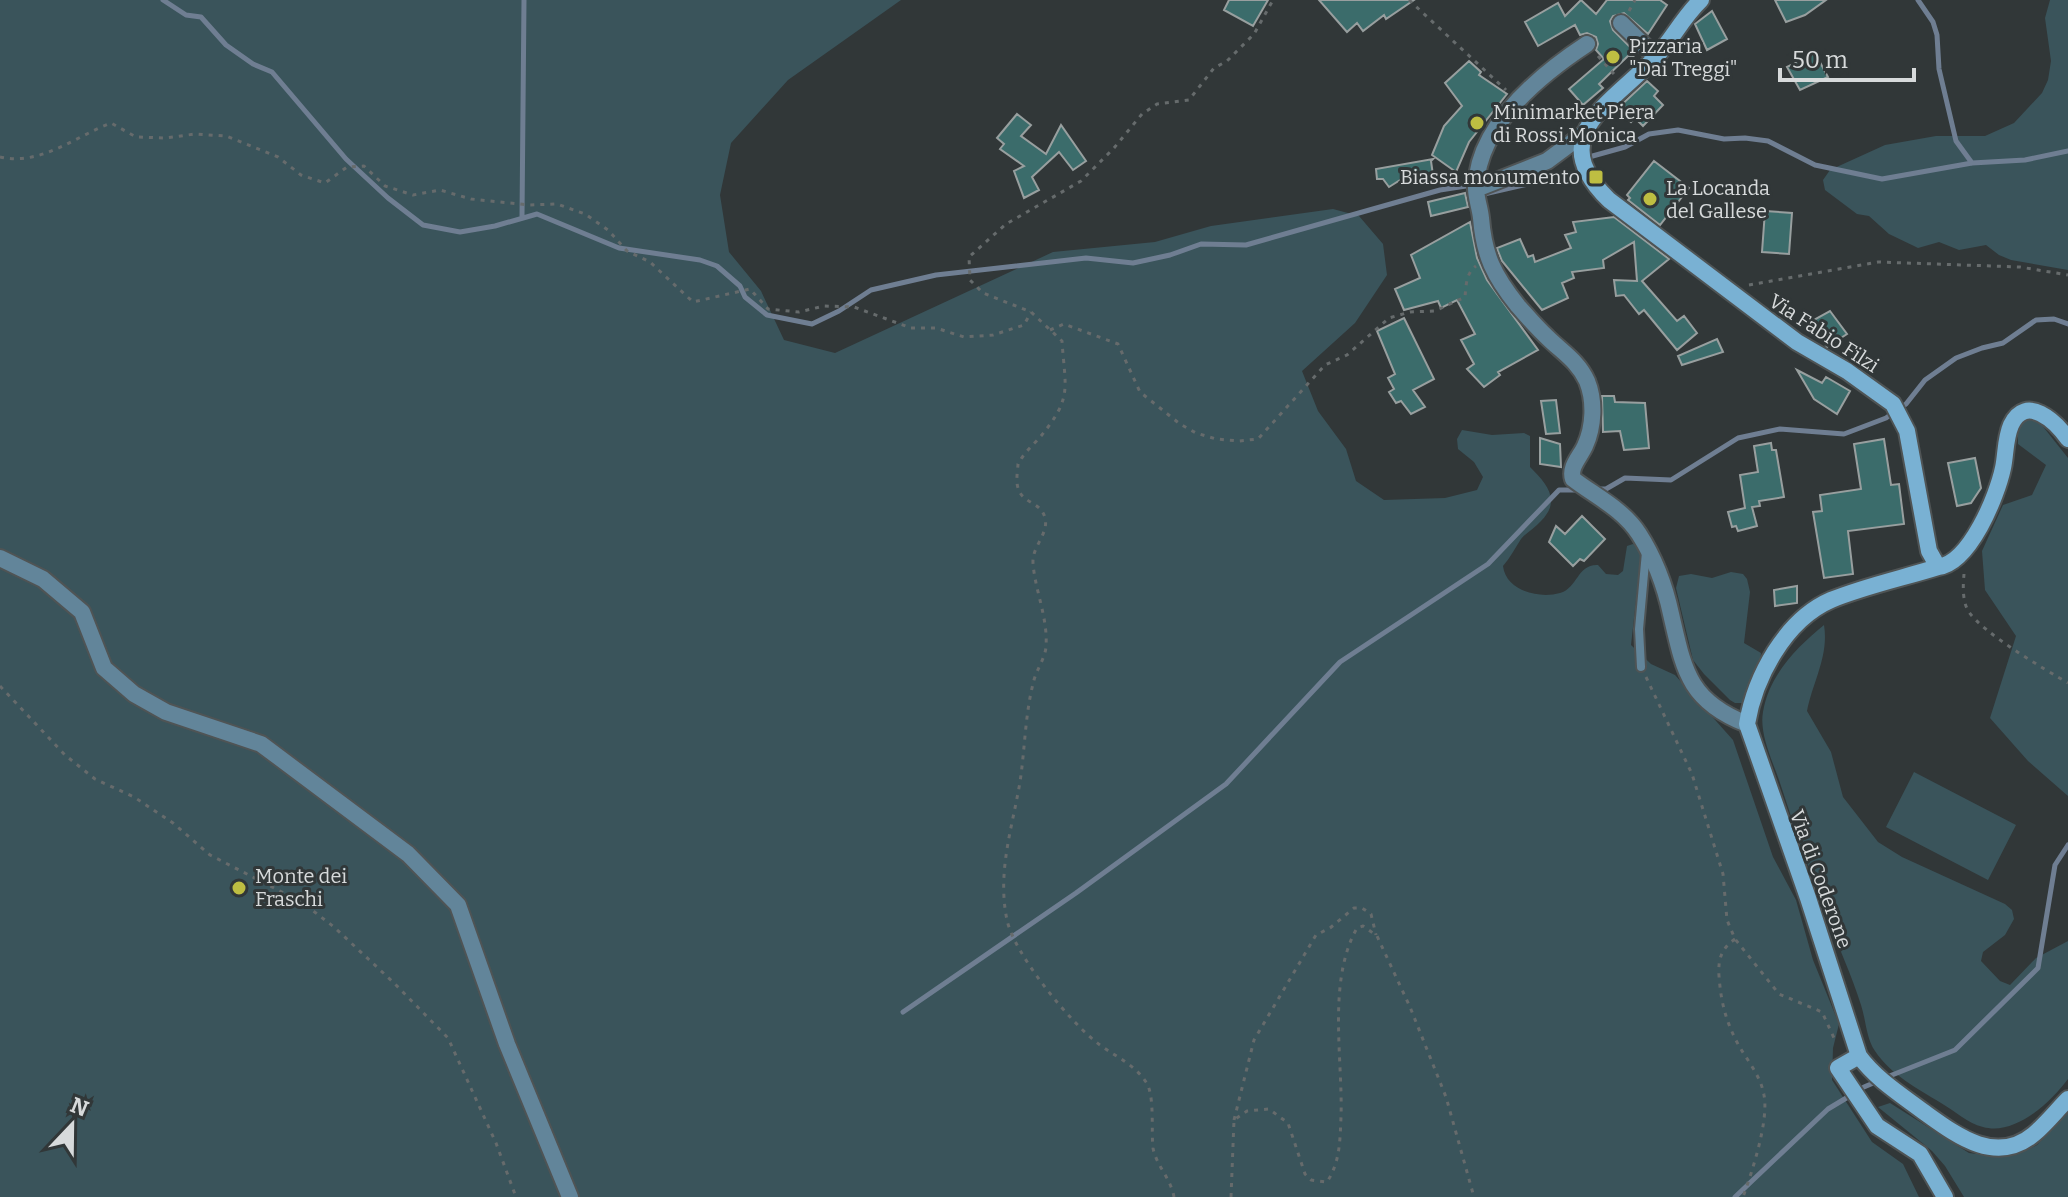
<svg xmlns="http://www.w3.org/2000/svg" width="2068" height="1197" viewBox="0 0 2068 1197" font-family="Bitter,serif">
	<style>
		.green { fill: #3a545b }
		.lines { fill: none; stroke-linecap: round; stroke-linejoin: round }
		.stream { stroke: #6f7e92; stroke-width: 5 }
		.building { fill: #3b6c6b; stroke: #989f9f; stroke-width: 2 }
		.lane-casing { stroke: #4f5455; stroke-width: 12 }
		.street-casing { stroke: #4f5455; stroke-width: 20 }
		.secondary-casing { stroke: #4f5455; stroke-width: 20 }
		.path { stroke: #666b6c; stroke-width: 3; stroke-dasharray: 4 6; stroke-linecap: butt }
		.lane { stroke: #62859a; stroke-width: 8 }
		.street { stroke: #62859a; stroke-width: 16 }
		.secondary { stroke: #79b1d3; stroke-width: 16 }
		.poi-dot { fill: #bebe42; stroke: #313738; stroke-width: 3 }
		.labels { text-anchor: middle; stroke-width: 6; stroke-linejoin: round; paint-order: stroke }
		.poi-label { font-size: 20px; fill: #d7dadb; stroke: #313738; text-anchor: start }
		.street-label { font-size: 20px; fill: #d7dadb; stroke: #313738 }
	</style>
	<rect width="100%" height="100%" fill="#313738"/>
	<path class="green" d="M0,0h901l-113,80 -57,63 -11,52 9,57 32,39 23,49 51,13 218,-101 102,-10 56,-16 122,-17 26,7 24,28 4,31 -32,48 -53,48 16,40 28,38 10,32 28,19 61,-2 32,-8 6,-13 -9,-15 -16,-13 -1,-10 5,-9 30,5 32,-2 6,3v31c16,16 32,33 11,54 -6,7 -14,11 -20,18 -6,9 -11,19 -18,27 3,25 36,33 57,27 18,-5 17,-29 38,-28l8,9 12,1 5,-4 4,-25 6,-2c9,4 7,11 7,20l-9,81 20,19 24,11 58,65 40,117 23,43 17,60 26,64 -6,24 -1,32 40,62 31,22 16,33h-1919z
		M2050,0h18v270l-57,-10 -12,-5 -13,-10 -27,5 -20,-8 -21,6 -4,-2 -25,-12 -20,-18 -12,-2 -32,-24 -2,-10 7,-10 55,-25 51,-9h49l29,-13 28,-30 6,-13 3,-19 -6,-43z
		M2033,419l8,5 27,34v338l-40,-35 -38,-43 26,-82 -31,-46 -3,-39 21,-46 29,-10 14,-30 -28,-21v-16l4,-8z
		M1731,572l12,2 4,5 3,13 -6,51 17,10c-1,19 -8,35 -18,50h-8l-5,-3 -26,-26 -11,-14 -17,-72 3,-12 12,-2 21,4z
		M1824,625c5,31 -11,56 -17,86l24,41 12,45 35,45 24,15 103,47 7,6 2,9 -9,16 -22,17 -2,9 19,20 10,4 26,-27 32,-17v138c-17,23 -53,57 -85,48 -16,-4 -28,-16 -42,-24 -23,-14 -50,-28 -66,-52 -9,-13 -9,-31 -14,-46 -9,-29 -22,-57 -33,-85 -17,-45 -33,-91 -48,-137 -7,-21 -21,-49 -17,-71 6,-37 34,-65 61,-87z
		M1914,772l102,53 -28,55 -102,-53z
		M1890,1103l79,50 25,3 22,-1 21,-10 31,-32v84h-104l-19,-31 -13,-15 -54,-44z"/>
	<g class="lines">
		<path class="stream" d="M163,0l23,15 15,2 25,28 27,19 19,8 74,87 42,39 35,27 37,7 35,-6 42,-12 82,34 81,12 17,6 23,20 5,11 22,18 45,9 27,-13 32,-21 65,-15 150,-17 47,5 37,-8 31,-11 45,1 194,-55 26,-4
			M1918,0l15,22 4,13 2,34 17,72 16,22
			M1589,157l36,-10 24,-13 29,-4 46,9 21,-1 23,3 47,24 67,14 90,-16 53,-3 43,-9
			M1484,194l92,-21
			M522,217l2,-217
			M1598,489h8l19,-11 46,2 67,-42 42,-9 64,5 42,-16 20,-14 19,-24 31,-22 26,-10 21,-5 33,-23 18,-1 14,5
			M903,1012l173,-119 150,-109 114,-122 148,-98 71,-74h21
			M1887,1077l68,-27 83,-82 17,-103 13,-20
			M1864,1087l14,-6
			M1735,1197l93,-88 20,-12"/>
	</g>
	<path class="building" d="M1229,0h39l-15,26 -29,-16z
		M1319,0h95l-28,19 -2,-4 -21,16 -6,-8 -10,9z
		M1581,0l15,14 11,-14h53l7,5 -19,29 -24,-21 -11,3 -3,5 3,9 23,23 -4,5 -3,-3 -30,29 4,4 -20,17 -14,-16 35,-30 -8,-9 2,-6 -2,-7 -9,-4 -7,2 -5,-10 -37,21 -13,-24 33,-19 7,13z
		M1775,0h51l-21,15 -19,7z
		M1712,11l15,28 -20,11 -12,-26z
		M1815,53l13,24 -28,13 -13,-23z
		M1469,61l12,11 -2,3 28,19 -38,48 -13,30 -24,-17 12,-29 18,-20 -17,-23z
		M1647,81l11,10 -4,5 9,9 -20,21 -8,-8 -4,4 -14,-13z
		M1017,114l14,11 -10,11 25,18 15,-29 25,36 -13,9 -14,-18 -27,25 7,13 -15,8 -10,-27 10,-5 -24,-17 4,-5 -7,-6z
		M1433,159l-2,2 2,14 -28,2 -16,10 -6,-8h-6l-1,-10z
		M1654,161l35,27 -29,37 -32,-25 2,-2 -3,-3z
		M1465,193l3,14 -37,9 -3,-14z
		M1765,211l27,2 -3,41 -27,-2z
		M1614,217l55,42 -27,22 35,40 7,-5 13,17 -20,17 -33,-40 -5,4 -15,-19 -8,1 -2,-16 23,1 -3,-39 -31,18 1,8 -32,4 2,6 -12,5 6,15 -26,12 -40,-49 -4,-10 -1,-3 23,-9 8,18 5,-2 2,7 36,-14 -6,-13 11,-3 -3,-10z
		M1470,222l7,36 10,22 51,70 -40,22 2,3 -16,12 -17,-18 7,-5 -13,-24 14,-6 -18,-34 -16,8 -3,-7 -34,9 -9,-21 25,-11 -9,-23z
		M1830,311l17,23 -20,13 -17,-25z
		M1404,318l30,61 -21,11 12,17 -14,7 -10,-13 -5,2 -7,-11 5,-3 -6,-11 7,-4 -18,-43z
		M1717,339l6,13 -41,13 -4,-9z
		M1797,370l25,13 4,-6 24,14 -13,23 -23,-15z
		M1602,396h12l1,6 30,1 4,45 -25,2 -4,-19 -17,1z
		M1556,400l4,33 -14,1 -5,-33z
		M1540,438l20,6 1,23 -21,-3z
		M1884,439l7,46 8,-1 5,40 -56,7 5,43 -29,4 -11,-66 9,-1 -2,-16 41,-6 -7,-45z
		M1771,443l1,7h4l8,47 -25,4 1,5 -8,1 5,19 -19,5 -2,-5 -4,1 -4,-15 17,-4 -5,-33 18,-3 -4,-26z
		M1975,458l6,30 -10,15 -14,3 -9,-43z
		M1582,516l23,23 -21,22 -4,-2 -7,7 -24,-24 7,-16 9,8z
		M1797,586v17l-22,3 -1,-16z"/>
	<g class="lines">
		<g class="lane-casing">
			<path id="lane" d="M1641,667l-2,-38 7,-77"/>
		</g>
		<g class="street-casing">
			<path id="street" d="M1621,23l35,34
				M1587,44c-47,31 -110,82 -111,144 0,10 4,20 5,30 3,38 13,58 37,88 9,10 18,21 29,31 15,15 31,24 40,44 8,20 7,45 -2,65 -5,11 -16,21 -12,33 22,17 50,30 66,55 16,25 26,52 32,80 13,56 17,87 76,110
				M1476,189l71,-28 35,-26
				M0,558l43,21 39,33 22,56 30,26 32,18 95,32 147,110 50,51 49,139 63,153"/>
		</g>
		<g class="secondary-casing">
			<path id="secondary" d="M1701,0c-18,17 -29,40 -46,58 -44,46 -112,78 -46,142l188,142 50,29 46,33 14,27 22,120 9,16c32,-4 59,-71 65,-99 3,-14 2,-29 8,-43 15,-32 45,-3 57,14
				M1938,567c-35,11 -73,19 -107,33 -46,20 -76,77 -84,124l61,174 51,158c17,23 41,38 65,56 32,23 72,54 110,22 12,-10 23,-24 34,-35
				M1859,1056l-21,12 39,58 43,28 25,43"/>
		</g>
		<path class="path" d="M1409,0l97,90
			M1629,11l6,-11
			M1598,56l16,18
			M0,157c41,9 74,-20 111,-34l25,14 30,1 29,-4 31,2 52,21 23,18 24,8 22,-16 17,-1 21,20 28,9 27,-5 31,9 58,6 28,-1 28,10 23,16 19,21 23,11 43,40 57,-13 18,20 31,3 25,-6 30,1 57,21h25l28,9 29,-2 31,-10 7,-13
			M1749,285l129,-23 142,5 48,8
			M1050,330l14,-6 54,20 22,48 40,32 16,9 20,6 23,2 19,-2 67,-74 22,-10 42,-37 21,-6 25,-1 30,-14c1,-11 1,-24 11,-31
			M1964,574c-1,11 -2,28 5,38 14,21 75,57 99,71
			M1646,677l46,97 31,100 4,46 8,19 44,55 43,18 12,26
			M0,686l65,69 30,24 39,18 39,26 37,32 93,48 31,24 60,56 54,55 48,105 20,54
			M1735,939c-14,10 -17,20 -16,37 2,27 7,46 20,70 9,15 22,31 25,49 5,26 -12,77 -21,102
			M1234,1120l20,-80 62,-105 14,-7 24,-20h8l9,6 5,21
			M1174,1197c-3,-18 -18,-32 -21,-49 -2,-17 2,-53 -7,-66 -12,-18 -30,-25 -46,-37 -29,-21 -86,-91 -93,-125 -10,-48 5,-91 13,-138 5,-33 5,-69 14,-102 3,-11 11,-22 12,-33 2,-30 -11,-56 -13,-84 -1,-17 16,-29 12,-45 -5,-20 -30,-12 -28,-42 0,-2 1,-10 1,-12 5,-10 16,-20 23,-28 32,-39 24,-48 21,-95l-31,-29 -48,-19 -13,-13 -1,-23 37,-33 75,-43 33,-33 28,-34 15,-10 32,-4 25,-32 13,-7 27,-27 19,-34
			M1231,1197l3,-77 13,-9 22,-2 19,14 17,51 6,6 16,2c13,-20 13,-41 14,-65 2,-58 -14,-136 16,-189l6,-2 14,10 33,71 36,90 28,100"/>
		<use href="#lane" class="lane"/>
		<use href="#street" class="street"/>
		<use href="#secondary" class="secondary"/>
	</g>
	<g class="poi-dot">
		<circle cx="1613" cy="57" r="8"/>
		<circle cx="1477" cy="123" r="8"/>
		<rect x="1588" y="169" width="16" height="16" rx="4"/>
		<circle cx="1650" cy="199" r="8"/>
		<circle cx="239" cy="888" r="8"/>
	</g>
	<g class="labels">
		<g class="poi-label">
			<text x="1629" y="53">Pizzaria<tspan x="1629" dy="23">"Dai Treggi"</tspan></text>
			<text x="1493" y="119">Minimarket Piera<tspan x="1493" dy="23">di Rossi Monica</tspan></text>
			<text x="1580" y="184" text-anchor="end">Biassa monumento</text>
			<text x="1666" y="195">La Locanda<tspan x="1666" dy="23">del Gallese</tspan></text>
			<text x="255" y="883">Monte dei<tspan x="255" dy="23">Fraschi</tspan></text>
		</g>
		<g class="street-label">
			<text transform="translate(1824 333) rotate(33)" y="7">Via Fabio Filzi</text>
			<text transform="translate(1821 879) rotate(70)" y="7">Via di Coderone</text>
		</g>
	</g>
	<g transform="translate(72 1125) rotate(22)" stroke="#313738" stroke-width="6" paint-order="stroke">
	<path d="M0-6L14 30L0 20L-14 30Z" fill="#d7dadb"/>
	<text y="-12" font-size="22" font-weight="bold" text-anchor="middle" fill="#d7dadb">N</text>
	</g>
	<path d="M1780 68v12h134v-12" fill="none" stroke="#d7dadb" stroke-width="4"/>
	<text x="1792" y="68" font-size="24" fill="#d7dadb" stroke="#313738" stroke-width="6" paint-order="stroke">50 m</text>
</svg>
